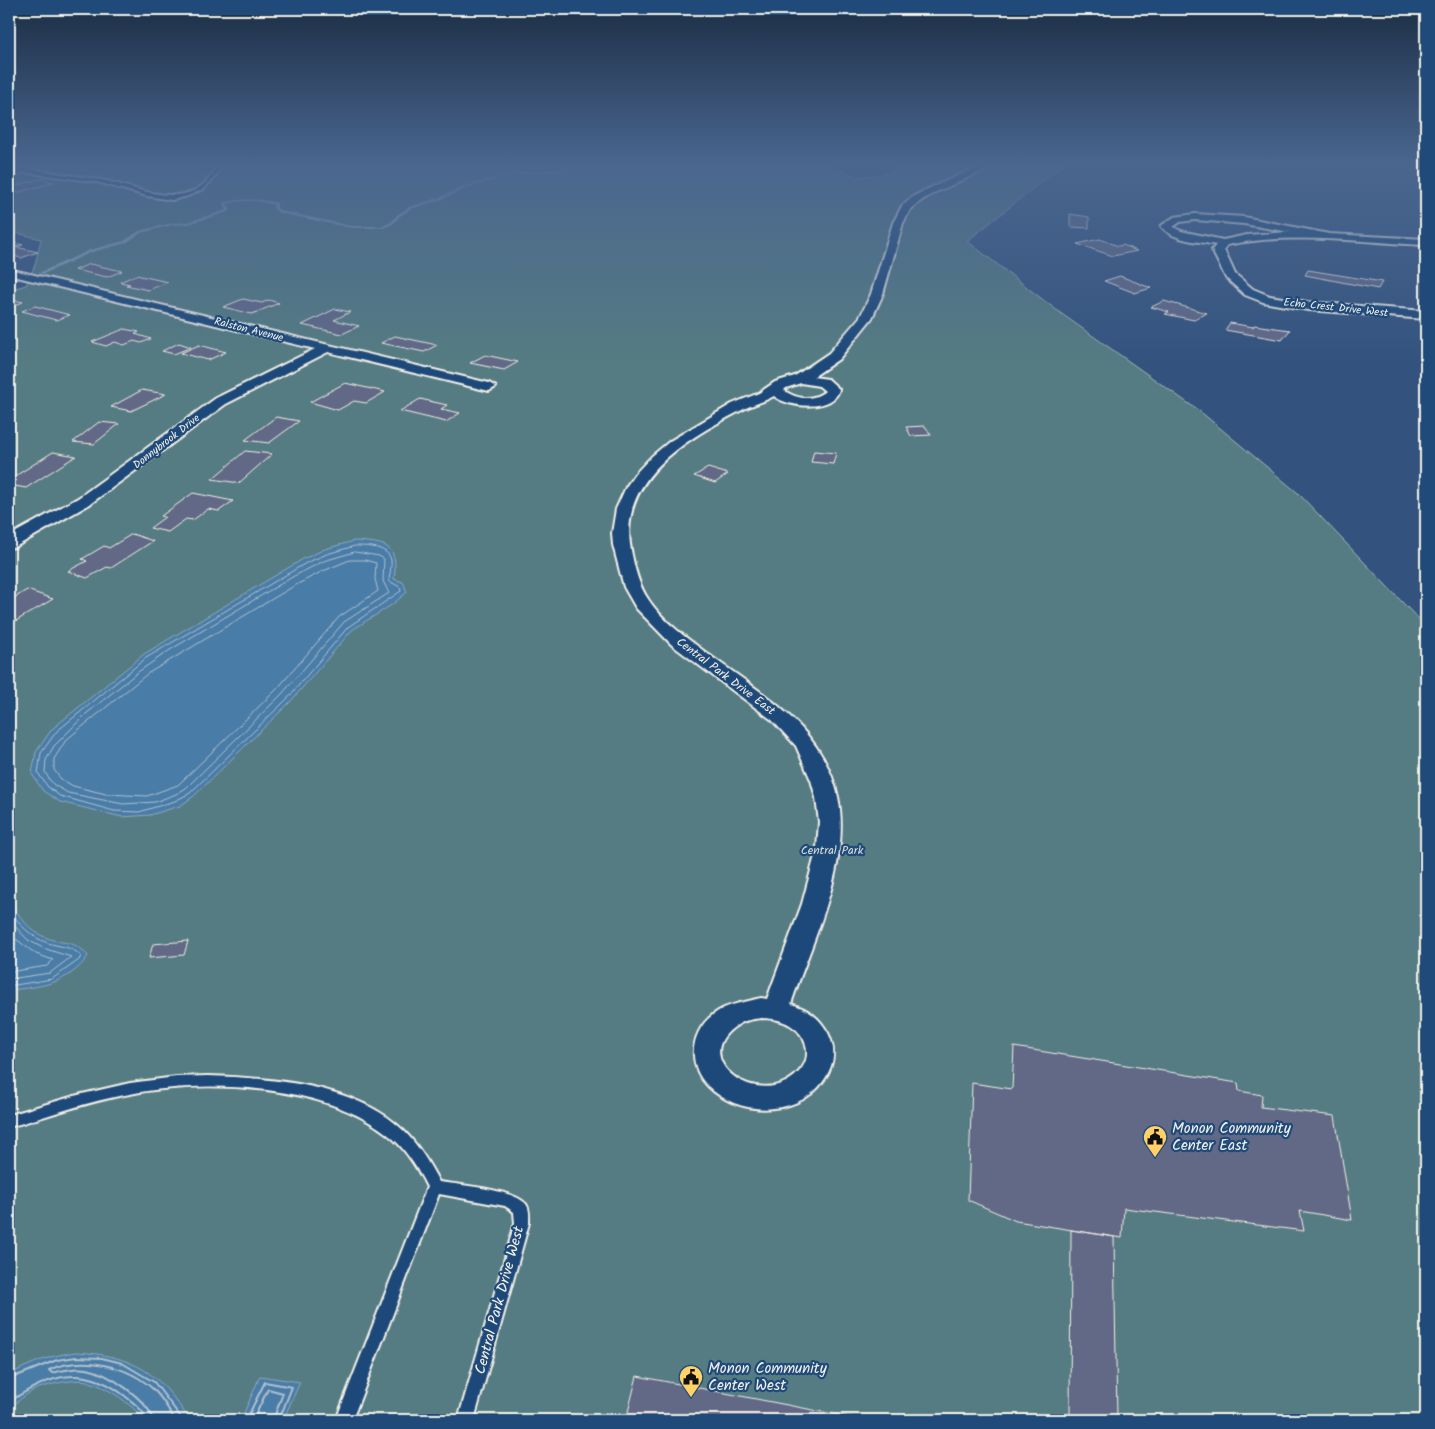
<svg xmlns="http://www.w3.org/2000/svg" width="1435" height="1429" viewBox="0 0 1435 1429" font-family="Kalam,sans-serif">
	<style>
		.green { fill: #557b82; stroke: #a4b6b5 }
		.water { fill: #4a7ba7; stroke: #8eaac1 }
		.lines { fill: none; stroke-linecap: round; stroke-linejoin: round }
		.shore-far1 { stroke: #b0c2ce; stroke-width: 1 }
		.shore { stroke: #b0c2ce; stroke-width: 2 }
		.stream { fill: #8eaac1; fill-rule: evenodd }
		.building { fill: #626987; stroke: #f4f1e8 }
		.service-casing { stroke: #f4f1e8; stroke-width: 4 }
		.minor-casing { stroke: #f4f1e8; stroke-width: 4 }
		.service { fill: #1f4a7a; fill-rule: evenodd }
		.minor { fill: #1f4a7a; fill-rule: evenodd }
		.labels { text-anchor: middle; stroke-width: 4.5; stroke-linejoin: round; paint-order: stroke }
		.far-street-label { font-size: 11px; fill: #f4f1e8; stroke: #1f4a7a }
		.street-label { font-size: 12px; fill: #f4f1e8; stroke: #1f4a7a }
		.park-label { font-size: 12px; fill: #dcdfd9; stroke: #1f4a7a }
		.near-poi-label { font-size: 15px; fill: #f4f1e8; stroke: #1f4a7a; text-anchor: start }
		.near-street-label { font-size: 15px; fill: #f4f1e8; stroke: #1f4a7a }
	</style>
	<rect width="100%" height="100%" fill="#33537e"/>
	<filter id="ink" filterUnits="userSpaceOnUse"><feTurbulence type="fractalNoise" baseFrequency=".02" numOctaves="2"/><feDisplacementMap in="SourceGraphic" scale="10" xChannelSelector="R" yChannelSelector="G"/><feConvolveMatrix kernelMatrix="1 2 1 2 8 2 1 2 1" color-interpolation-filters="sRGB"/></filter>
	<g filter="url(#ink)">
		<path class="green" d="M9,164h814l35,13 32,-4 14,-9h160l-97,77 92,71 143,101 96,80 128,134v793h-1417v-1130l17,-5 9,-20 6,-26 -32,-8z"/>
		<path class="water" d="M354,541c32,2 45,3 40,38l9,3 4,10 -14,12 -41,26 -62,72 -96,94 -14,10 -30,9 -28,2 -62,-15 -17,-11 -11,-17 4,-22 16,-23 92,-75 159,-95 22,-10z
			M9,901c11,15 19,30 38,37 18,7 27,1 41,18 -19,28 -48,31 -79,34z
			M76,1352c56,3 84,20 113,68h-45c-12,-16 -36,-33 -57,-39 -12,-3 -41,4 -53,9 -9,5 -17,12 -25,18v-33c21,-12 43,-20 67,-23z
			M260,1376l40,6 -17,38h-42z"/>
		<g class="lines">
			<path class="shore-far1" d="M355,546c11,0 33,0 36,14 1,7 -2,15 -2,21l11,6 1,4 -53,36 -61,72 -97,94 -15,8 -36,11 -25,-1 -54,-15 -12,-9 -10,-14 3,-20 15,-21 90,-74 160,-95 21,-9z
				M355,552l24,4 5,3 -1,22 6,12 -45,29 -62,72 -96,94 -10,6 -21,8 -32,2 -55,-11 -14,-8 -5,-6 -4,-7 1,-12 8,-14 32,-32 52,-42 32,-22 124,-74 30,-15z
				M350,560h15l11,3 -1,16 3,12 -39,26 -62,72 -99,96 -31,11 -41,-2 -33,-8 -12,-7 -7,-9v-11l12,-19 81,-66 147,-88 27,-14z
				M9,909c10,15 21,28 39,34 12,4 24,3 33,13l-2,4 -27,19 -43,7
				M9,920l19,20 15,8 28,9 -21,16 -41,6
				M9,934l27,20 17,6 -6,6 -38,6"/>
			<path class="shore" d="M9,1379l48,-19 19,-3 26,1 20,5 32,19 29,38
				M9,1402c40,-27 74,-39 116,-6 9,7 17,13 23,24
				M154,1420c-8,-21 -45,-47 -67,-51 -11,-2 -24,1 -35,4l-3,-3c33,-15 80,-5 106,21 8,8 14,19 20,29
				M246,1420l19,-38 27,5 -13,33
				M253,1420l15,-31 15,4 -10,27"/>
			<path class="stream" d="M574,164h4l-2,4 -6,2 -58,5 -45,13 -24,11 -32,10 -11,7 -7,8 -10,4h-32l-72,-15 -6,-5 1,-3c-16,-5 -31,-5 -47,-1l4,5 -2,3 -41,12 -16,1 -31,8 -15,10 -34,9 -49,22 -4,-1 51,-23 34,-9 15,-10 33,-8 16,-1 38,-12 1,-1 -4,-4v-2c19,-5 35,-5 54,0v5l4,3 70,15h31l9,-4 7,-8 11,-7 32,-10 24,-11 47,-13 57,-5 4,-2z
				M17,278h2v2l-10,1v-2z"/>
		</g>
		<path class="building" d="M40,179l14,3 -45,13v-7z
			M1070,214l19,3v11l-19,-1z
			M1100,239l18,7 5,-1 14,6 -24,5 -36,-12z
			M15,243l8,2 -7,2 22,5 -17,6 -12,-3v-10z
			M90,264l32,7 -15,6 -32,-7z
			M1308,270l74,12 -4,7 -73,-14z
			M136,275l32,7 -20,8 -22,-5 4,-1 -10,-2z
			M1120,276l31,12 -16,5 -31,-12z
			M9,299l14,3 -14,6z
			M243,299l19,4 7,-3 10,3 -27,11 -29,-7z
			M1164,301l43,12 -13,7 -29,-6 4,-2 -18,-5z
			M35,306l35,9 -14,5 -34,-9z
			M335,309l15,3 -16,8 25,6 -17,8 -40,-9z
			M1230,323l23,4 1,-2 36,5 -8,10 -57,-10z
			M124,329l15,3 -4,2 16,5 -10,4 -7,-2 -10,4 -9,-3 -9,4 -14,-4z
			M395,336l42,9 -13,7 -43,-9z
			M179,343l12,4 -17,7 -12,-3z
			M199,345l27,7 -18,8 -27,-7z
			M485,355l33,7 -14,8 -34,-7z
			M345,383l40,9 -19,11 -12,-2 -16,9 -28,-8z
			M142,390l24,4 -35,17 -20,-4z
			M420,399l27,6 -6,4 19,4 -14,9 -46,-11z
			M276,417l23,4 -30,22 -24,-3z
			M99,422l20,2 -25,20 -21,-2z
			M925,426l6,9 -20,1 -5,-9z
			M245,451l27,3 -33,29 -27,-4z
			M814,451l22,2 -3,11 -22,-2z
			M53,452l23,4 -50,32 -17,-3v-5z
			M708,468l20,6 -13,9 -21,-7z
			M193,493l40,8 -14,10 -11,-2 -15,11 -7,-1 -18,13 -18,-4 15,-11 -4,-1z
			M132,534l21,7 -42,27 -4,-1 -20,11 -19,-7 19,-10 -5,-2 22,-13 5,2z
			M27,590l26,9 -39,23 -5,-2v-19z
			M188,941l-4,14 -35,3 4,-14z
			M1014,1047l224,36 1,8 23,4 -1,12 74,9 17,104 -52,-9 4,20 -180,-23 -2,30 -106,-17 -48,-21 4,-117 40,6z
			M1071,1230l43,7 3,183h-47z
			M637,1376l228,44h-239z"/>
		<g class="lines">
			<g class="service-casing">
				<path id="service" d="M9,164c8,1 17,5 26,6 24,4 48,6 71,11 39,9 89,34 112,-17h4l-8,14 -11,11 -15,7 -16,4 -25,-4 -50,-14 -73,-10 -15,5v-3l11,-4 -11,-3z
					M208,1076c63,2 148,8 196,55 15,15 25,32 35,51 21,3 73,7 87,22 4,5 3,13 3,19l-55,197h-16l57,-197 -1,-11 -9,-6 -66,-12 -87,226h-16l91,-233c-10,-20 -23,-41 -41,-54 -64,-49 -180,-54 -256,-39 -42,7 -81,22 -121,33v-12l69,-20 52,-12 46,-6z"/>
			</g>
			<g class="minor-casing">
				<path id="minor" d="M985,164h13l-62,28 -14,8 -12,10 -7,13 -20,71 -11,24 -33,41 -26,18 15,2 11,10c-4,23 -51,19 -65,7 -10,6 -22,8 -32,14 -56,29 -128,70 -110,145 3,15 7,31 16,44 11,17 28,31 44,43 57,45 129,78 146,155 14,67 -27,145 -47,207 17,5 28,13 37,29 7,14 7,26 0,40 -22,44 -88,46 -120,13 -25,-25 -15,-64 16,-78 12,-5 25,-7 37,-10l6,1 35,-95 15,-56 2,-26 -3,-24 -5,-18 -15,-34 -24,-26 -100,-75 -36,-37 -12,-21 -11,-42 -1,-12 4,-24 10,-22 9,-13 17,-18 18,-15 62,-37 27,-11 16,-11 20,-6 34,-23 31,-36 11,-23 22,-71 9,-17 12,-10 16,-8zM801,383l18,3 6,5c-11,10 -29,9 -41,-1l2,-2zM761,1018c8,0 16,1 23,4 21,8 32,33 14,51 -39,40 -115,-16 -59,-49 6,-4 15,-5 22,-6z
					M1195,214l49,3 85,17 97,5v6c-66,-3 -134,-13 -199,0l-3,5 11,24 18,15 17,7 38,6 118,9v8l-118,-9 -45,-8 -18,-7 -19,-17 -14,-28 4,-5c-18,-4 -43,-4 -55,-19l13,-9zM1195,220l49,4 46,8 -43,3 -24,5 -42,-9 -8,-4 7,-5z
					M9,269l480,114 7,4 -7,4 -161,-39 -102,52 -136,100 -75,43 -6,1v-12l69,-38 138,-100 99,-49 -306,-74z"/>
			</g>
			<use href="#service" class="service"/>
			<use href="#minor" class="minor"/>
		</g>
	</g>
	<linearGradient id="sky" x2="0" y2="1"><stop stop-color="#1c2e45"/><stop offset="0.45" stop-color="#4a668f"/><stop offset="1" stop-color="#4a668f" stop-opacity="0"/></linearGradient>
	<rect width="1435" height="364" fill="url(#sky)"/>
	<defs>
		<g id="civic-pin" transform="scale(1.25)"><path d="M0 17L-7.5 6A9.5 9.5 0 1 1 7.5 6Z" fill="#ffd166" stroke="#1f4a7a"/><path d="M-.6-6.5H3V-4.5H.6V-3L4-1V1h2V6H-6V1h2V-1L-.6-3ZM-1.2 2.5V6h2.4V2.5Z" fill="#111"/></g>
	</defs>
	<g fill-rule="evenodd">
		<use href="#civic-pin" x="1155" y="1137"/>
		<use href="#civic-pin" x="691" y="1377"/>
	</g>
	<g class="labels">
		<g class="far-street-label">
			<text transform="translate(1336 307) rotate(6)" y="4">Echo Crest Drive West</text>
			<text transform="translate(249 329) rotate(14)" y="4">Ralston Avenue</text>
			<text transform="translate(166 441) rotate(-38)" y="4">Donnybrook Drive</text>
		</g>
		<g class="street-label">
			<text transform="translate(726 676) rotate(37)" y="4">Central Park Drive East</text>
		</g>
		<g class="park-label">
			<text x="832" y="854">Central Park</text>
		</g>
		<g class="near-poi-label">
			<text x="1172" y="1133">Monon Community<tspan x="1172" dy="17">Center East</tspan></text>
			<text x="708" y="1373">Monon Community<tspan x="708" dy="17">Center West</tspan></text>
		</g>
		<g class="near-street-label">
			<text transform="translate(499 1300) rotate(-75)" y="5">Central Park Drive West</text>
		</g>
	</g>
	<rect width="1435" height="1429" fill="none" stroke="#1f4a7a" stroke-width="30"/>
	<rect x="15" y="15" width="1405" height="1399" fill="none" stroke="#f4f1e8" stroke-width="2" filter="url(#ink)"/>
</svg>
